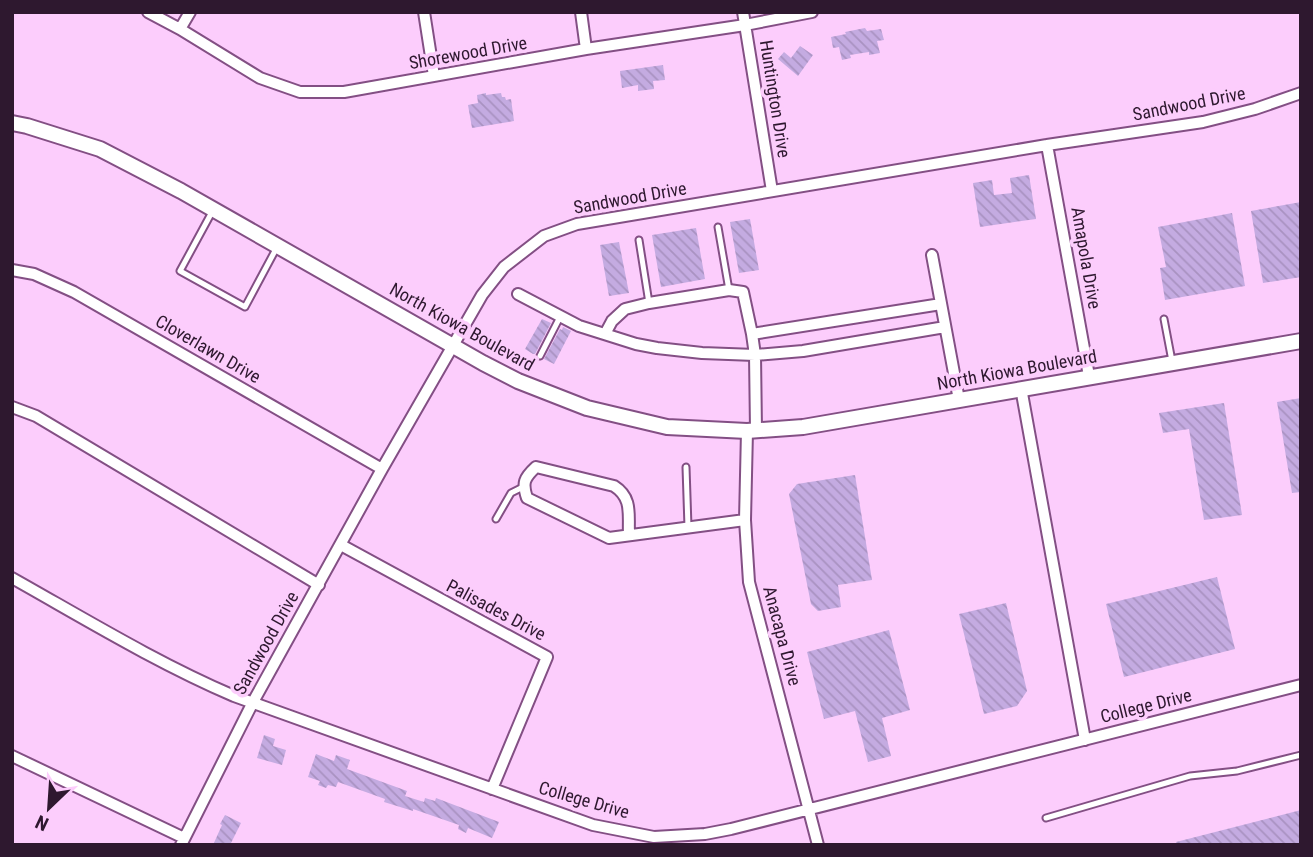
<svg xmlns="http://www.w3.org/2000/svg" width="1313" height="857" viewBox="0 0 1313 857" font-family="'Roboto Condensed',sans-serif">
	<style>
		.building { fill: url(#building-back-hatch) }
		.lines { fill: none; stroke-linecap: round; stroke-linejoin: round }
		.service-casing { stroke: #834f84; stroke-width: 9 }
		.minor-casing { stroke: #834f84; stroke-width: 14 }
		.tertiary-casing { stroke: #834f84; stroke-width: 18 }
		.service { stroke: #fff; stroke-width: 5 }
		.minor { stroke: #fff; stroke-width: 10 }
		.tertiary { stroke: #fff; stroke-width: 14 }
		.labels { text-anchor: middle; stroke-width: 7; stroke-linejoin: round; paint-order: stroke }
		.street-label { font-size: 18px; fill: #2e182f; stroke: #fccdfc }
	</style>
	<defs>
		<pattern id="building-back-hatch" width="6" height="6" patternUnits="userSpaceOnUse" patternTransform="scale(1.75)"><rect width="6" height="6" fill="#c4abe1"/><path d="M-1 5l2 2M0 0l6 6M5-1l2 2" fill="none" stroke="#a992c1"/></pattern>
	</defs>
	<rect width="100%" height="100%" fill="#fccdfc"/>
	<path class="building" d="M865,28l2,3 14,-2 3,11 -7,1 3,12 -11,2v-3l-19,3 1,3 -9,2 -3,-13 -6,1 -2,-11 15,-3 -1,-2z
		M800,46l13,9 -15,21 -20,-17 6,-7 7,6z
		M663,65l2,15 -12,1 1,8 -16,2v-6l-16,3 -2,-17z
		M486,93v2l15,-2 1,4h3l1,3 5,-1 3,22 -42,7 -4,-23 10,-2 -1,-8z
		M1029,175l7,44 -56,8 -7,-44 19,-3 2,15 18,-2 -2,-15z
		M1301,202v75l-38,6 -12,-72z
		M1232,213l13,73 -80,14 -5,-32 6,-1 -8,-40z
		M750,219l9,51 -20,3 -9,-51z
		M696,228l9,51 -44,8 -9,-52z
		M619,242l10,51 -20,3 -9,-51z
		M542,319l9,4 -16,31h-2l-8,-5z
		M563,327l8,4 -17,33 -10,-5 16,-30 2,1z
		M1301,398v94l-9,1 -15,-91z
		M1224,403l18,112 -38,5 -15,-91 -26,4 -4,-20z
		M855,475l17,105 -34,5 3,22 -23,4 -7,-7 -22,-110 8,-10z
		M1217,577l18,72 -111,28 -18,-73z
		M1006,603l21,88 -10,15 -33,8 -25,-100z
		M889,630l21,80 -28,8 9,38 -23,6 -13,-51 -31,8 -17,-67z
		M264,735l11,4 -2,7 13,4 -4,15 -25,-7z
		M316,754l18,7 2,-6 14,5 -3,9 60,22 -2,5 19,6 1,-4 10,3 1,-3 63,24 -7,16 -24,-10 -2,5 -8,-4 1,-4 -46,-16v2l-29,-9 1,-3 -47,-17 -2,5 -8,-2 -2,3 -8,-3 2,-4 -12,-4z
		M1301,810v35h-124l-1,-3z
		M225,815l16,8 -11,22h-17l9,-20 -2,-1z"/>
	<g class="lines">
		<g class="service-casing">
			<path id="service" d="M212,212l-32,59 65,36 31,-58
				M718,227l11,63
				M639,240l10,63
				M1164,319l8,42
				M540,356l20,-39
				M686,467l2,60
				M496,519l15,-26 12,-6
				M1046,818l144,-42 47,-5 64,-16"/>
		</g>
		<g class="minor-casing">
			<path id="minor" d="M148,12l32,17 80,49 40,14h44l242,-43 159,-24 67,-13
				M424,12l10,64
				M581,12l5,37
				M743,12l29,179
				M180,29l10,-17
				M1047,145l42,231
				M932,255l27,145
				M12,270l22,4 40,18 308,177
				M518,294l61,32 57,18 21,4 45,5 53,2 48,-4 142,-24
				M605,334l7,-13 13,-12 24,-6 80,-13 14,2 9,42
				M1021,388l64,352
				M12,407l24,9 283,169
				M756,430l-1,-75 -3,-21 189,-30
				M747,431l-2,89 4,62 69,263
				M629,535c-1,-20 4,-37 -15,-49l-78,-19c-12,11 -14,16 -9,31l82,40 136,-18
				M341,545l206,112 -55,132
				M12,578c73,41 145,85 222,118l359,129 61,12 51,-3 26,-5 570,-144
				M12,756l172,82
				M181,845l72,-143 129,-233 100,-174 22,-28 40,-31 33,-12 470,-79 156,-23 52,-13 46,-16"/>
		</g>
		<g class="tertiary-casing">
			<path id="tertiary" d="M12,123l15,3 73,23 81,42 302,172 35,18 69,27 80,19 80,4 56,-4 498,-86"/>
		</g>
		<use href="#service" class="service"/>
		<use href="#minor" class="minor"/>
		<use href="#tertiary" class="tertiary"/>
	</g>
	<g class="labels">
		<g class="street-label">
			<text transform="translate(468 53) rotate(-10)" y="6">Shorewood Drive</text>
			<text transform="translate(775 99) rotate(81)" y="6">Huntington Drive</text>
			<text transform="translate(1189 104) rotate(-11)" y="6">Sandwood Drive</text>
			<text transform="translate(630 198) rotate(-10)" y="6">Sandwood Drive</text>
			<text transform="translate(1086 258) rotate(80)" y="6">Amapola Drive</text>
			<text transform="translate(462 327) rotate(29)" y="6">North Kiowa Boulevard</text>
			<text transform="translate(208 349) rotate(30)" y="6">Cloverlawn Drive</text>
			<text transform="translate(1017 370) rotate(-10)" y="6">North Kiowa Boulevard</text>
			<text transform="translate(496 610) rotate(28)" y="6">Palisades Drive</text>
			<text transform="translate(782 636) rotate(75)" y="6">Anacapa Drive</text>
			<text transform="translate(266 643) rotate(-61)" y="6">Sandwood Drive</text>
			<text transform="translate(1146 706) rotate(-14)" y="6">College Drive</text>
			<text transform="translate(584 800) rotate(16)" y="6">College Drive</text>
		</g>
	</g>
	<rect width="1313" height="857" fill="none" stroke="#2e182f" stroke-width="28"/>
	<g transform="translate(49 808) rotate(205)" stroke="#fccdfc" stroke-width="5" paint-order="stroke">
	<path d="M0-5L12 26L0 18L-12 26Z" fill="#2e182f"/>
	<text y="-10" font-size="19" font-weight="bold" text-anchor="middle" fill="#2e182f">N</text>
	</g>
</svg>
